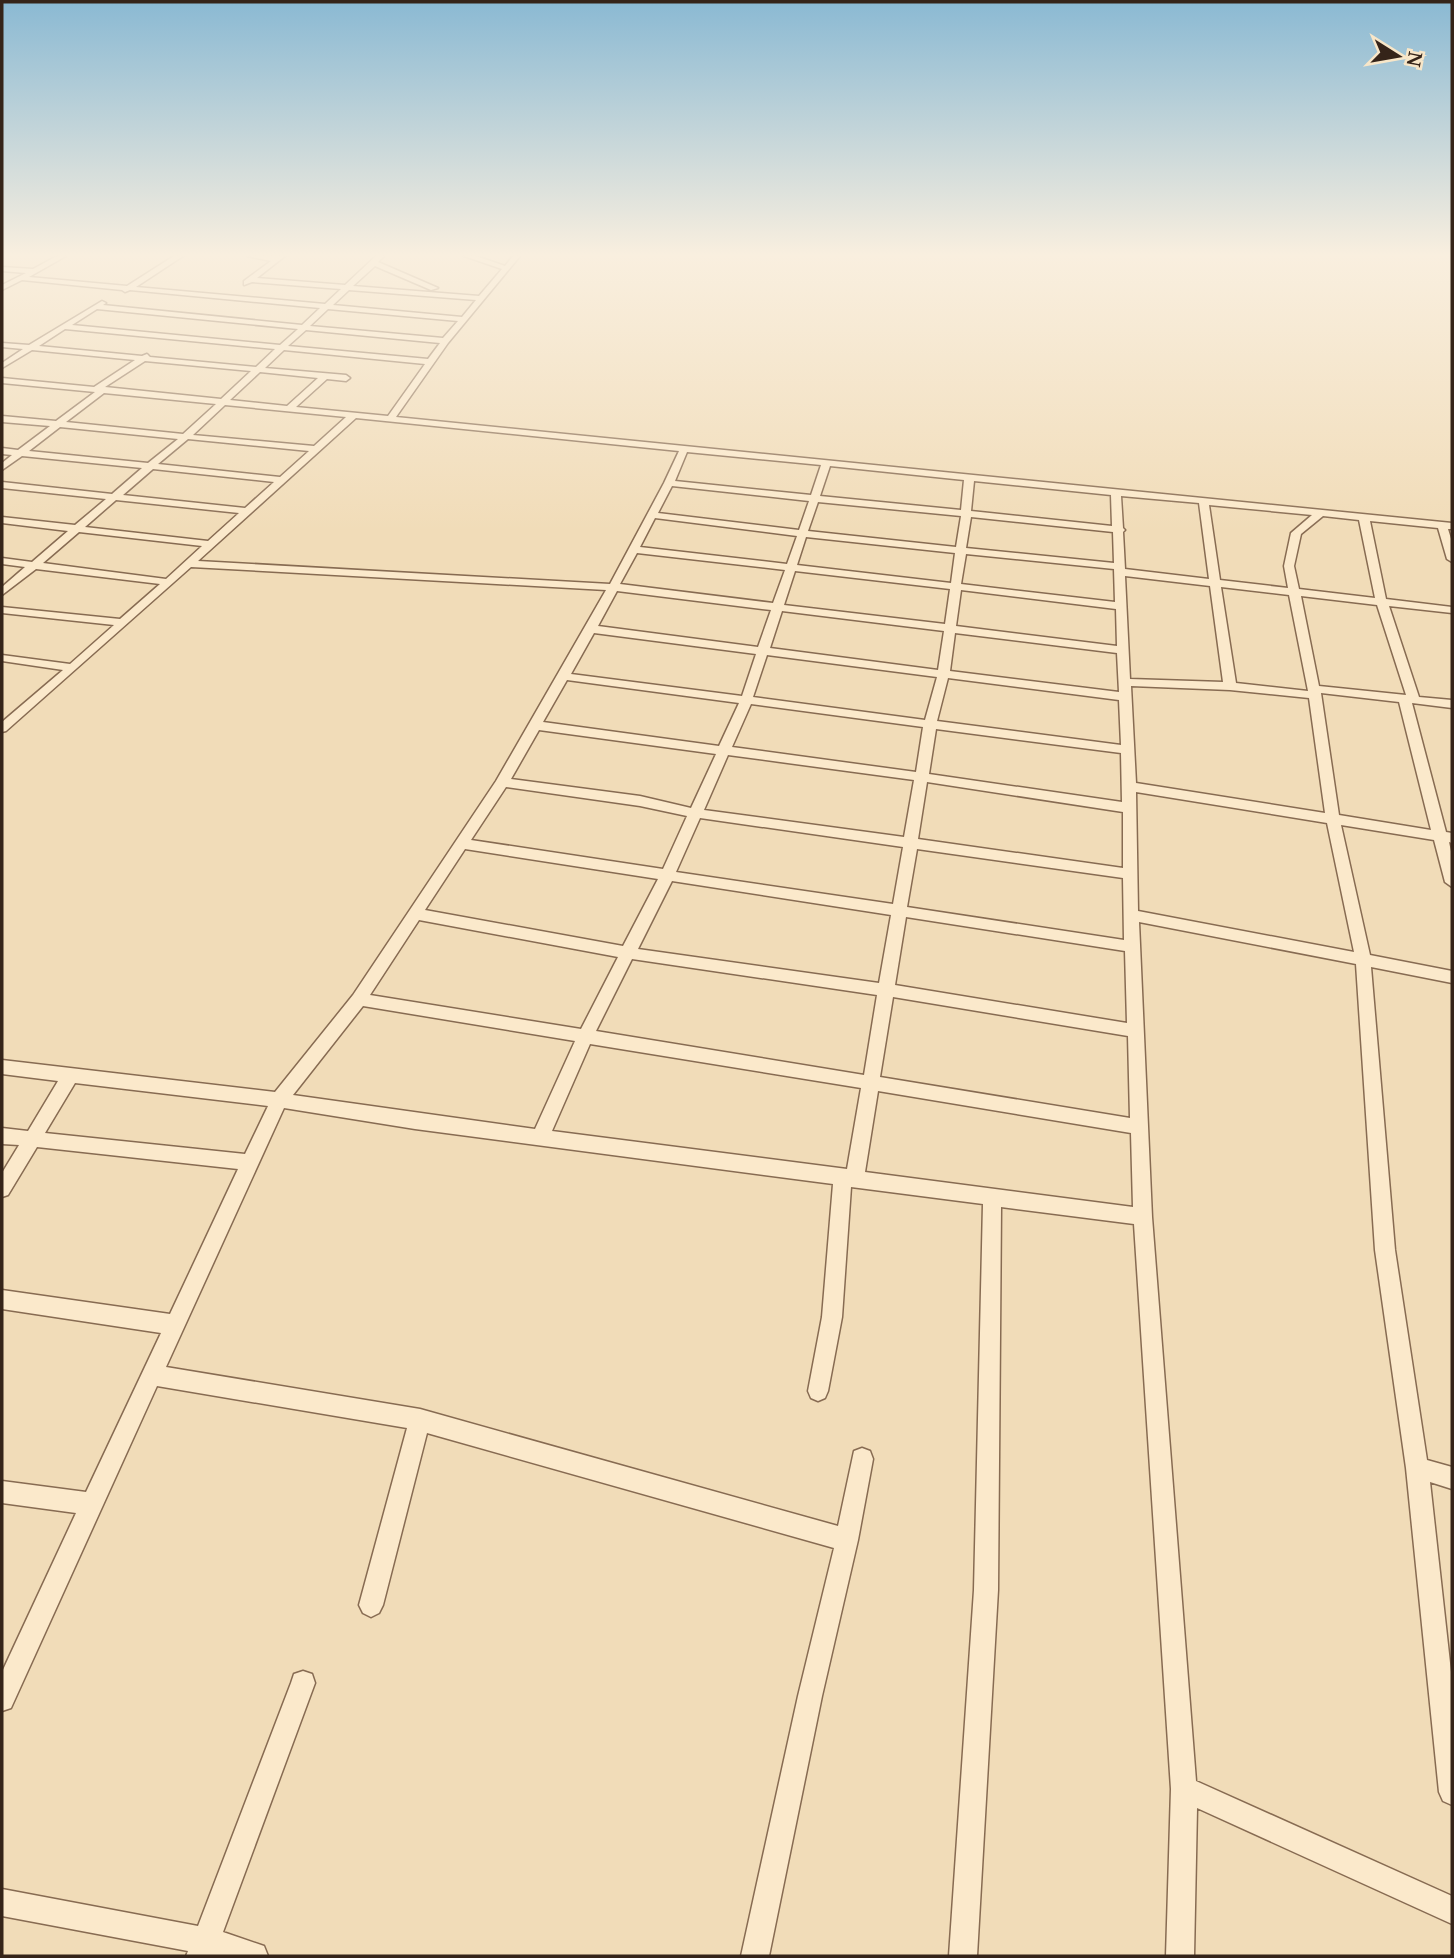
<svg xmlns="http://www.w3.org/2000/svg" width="1454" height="1958" viewBox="0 0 1454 1958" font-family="'Noto Serif',serif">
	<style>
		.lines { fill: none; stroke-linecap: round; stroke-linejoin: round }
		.minor-casing { stroke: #876b52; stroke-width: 3 }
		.minor { fill: #fbe9cb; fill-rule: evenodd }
	</style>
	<rect width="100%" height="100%" fill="#f1dcb8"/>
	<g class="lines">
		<g class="minor-casing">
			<path id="minor" d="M57,256h9l-37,21 98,9 47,-30h9l-47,31 189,17 16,-15 -89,-7 -8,3v-4l27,-20 -24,-5h38l-28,22 88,7 31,-29h8l-6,6 60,26 -7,2 -56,-24 -22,20 126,10 23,-27 -38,-13h12l29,10 8,-10h7l-72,87 -52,74 1056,106v6h-4l4,13v20l-5,-3 -9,-31 -68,-7 16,78 66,8v6l-63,-7 30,91 33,3v8l-40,-5 34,129 6,1v10l-3,-1 3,14v31l-7,-5 -11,-42 -93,-15 29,130 82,16v12l-81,-16 24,283 32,210 25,7v22l-22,-7 22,199v124l-9,-4 -4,-9 -33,-324 -31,-218 -19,-286 -217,-42 13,295 44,564 256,115v28l-255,-116 -3,148h-28l5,-167 -37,-565 -133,-17 -3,383 -21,366h-28l25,-366 9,-386 -132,-17 -9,130 -14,74 -3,7 -7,3 -7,-3 -3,-7 14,-74 11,-133 -418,-55 -131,-21 -118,259 254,42 418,117 16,-75 8,-3 8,3 3,8 -15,81 -36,156 -53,260h-28l57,-260 36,-148 -407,-115 -44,172 -4,8 -8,4 -8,-4 -4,-8 48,-177 -250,-42 -146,322 -9,3v-39l74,-159 -74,-10v-22l84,11 75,-159 -159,-24v-19l168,24 68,-145 -201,-22 -29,48 -6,2v-24l17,-28 -17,-1v-16l26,3 30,-50 -56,-7v-14l273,32 78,-97 143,-214 110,-191 -415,-23 -185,164 -4,1v-10l61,-52 -61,-9v-6l68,9 44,-39 -112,-12v-6l118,12 40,-35 -124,-15 -34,26v-8l23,-20 -23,-3v-6l30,4 36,-31 -66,-8v-6l73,8 31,-26 -104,-11v-6l110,12 30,-26 -120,-12 -20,14v-7l10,-8 -10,-1v-6l16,2 32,-24 -48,-4v-6l54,5 39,-29 -93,-9v-5l92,9 41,-27 -103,-10 -30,18v-5l21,-14 -21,-2v-4l27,2 73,-44 4,2 -3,2 199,20 18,-17 -190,-18 -5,2 -3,-2 -100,-10 -20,10v-5l24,-12 -24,-2v-4l31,2zM349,290l127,10 -14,17 -129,-12zM97,309l201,20 -18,16 -208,-20zM328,309l130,12 -15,17 -133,-12zM65,329l210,20 -19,18 -106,-10 -3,-3 -5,2 -103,-10zM306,330l134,13 -12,16 -140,-13zM284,350l141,14 -37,52 -92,-9 31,-28 19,2 4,-3 -4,-3 -81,-7zM145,361l106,10 -30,28 -116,-12zM260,372l58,6 -31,28 -57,-6zM104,393l112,11 -33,30 -117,-12zM225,405l121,12 -32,29 -121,-11zM356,418l323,33 -15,32 -54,101 -412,-23zM60,427l118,12 -30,24 -119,-12zM188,439l121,12 -29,26 -122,-13zM687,452l134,13 -10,30 -136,-14zM830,466l134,14 -3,30 -141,-14zM153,469l121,13 -29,26 -122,-13zM974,481l137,14 1,31 -141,-15zM672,486l137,15 -10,29 -141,-17zM1121,496l78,7 10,76 -84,-10 -2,-37 2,-2 -2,-2zM116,500l123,13 -31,28 -123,-14zM818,502l143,14 -5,31 -148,-16zM1209,505l103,10 -21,18 -7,33 4,22 -68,-8zM1323,516l36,4 16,78 -76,-9 -5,-23 7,-32zM971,517l142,15 1,31 -148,-15zM655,518l142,18 -10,28 -147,-17zM79,532l123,14 -36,33 -123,-16zM806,537l149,16 -4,30 -154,-18zM637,553l148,17 -12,33 -153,-19zM966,554l148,15 1,33 -154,-18zM795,571l155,18 -5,35 -161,-19zM1125,576l85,10 13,96 -93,-3zM1221,587l68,8 19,96 -72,-8zM961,590l155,19 1,37 -161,-20zM617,591l154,19 -13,37 -160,-21zM1301,596l76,9 29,90 -87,-9zM782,611l162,20 -6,39 -168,-22zM594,633l162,21 -14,42 -171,-22zM955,633l162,20 2,39 -169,-21zM767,655l170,22 -12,43 -172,-23zM948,678l171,22 2,45 -184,-24zM567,680l172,23 -20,43 -176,-24zM1131,686l99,4 79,8 16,115 -189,-30zM1321,693l78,9 32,128 -92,-15zM751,704l172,23 -7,45 -184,-25zM936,729l185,24 1,49 -193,-28zM539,730l177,24 -25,54 -51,-12 -129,-17zM728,755l186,25 -10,57 -200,-27zM927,782l196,30v56l-205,-29zM506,787l134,19 47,10 -24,53 -192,-29zM1136,792l191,31 27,129 -216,-41zM700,818l203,29 -10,57 -217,-32zM465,849l193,30 -35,67 -198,-36zM917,849l206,29 1,62 -217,-33zM672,881l219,34 -12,68 -241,-34zM906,917l219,34 2,72 -232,-38zM419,920l199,37 -37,72 -211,-34zM632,959l245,36 -13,80 -268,-44zM893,997l235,39 2,82 -250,-41zM363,1006l212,35 -40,88 -242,-34zM590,1044l271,44 -14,81 -295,-38zM75,1083l193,23 -23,48 -200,-21zM878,1091l253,42 2,74 -268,-35z
				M303,1671l9,3 3,9 -92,249 41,14 4,10h-82l2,-5 -186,-35v-27l196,37 93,-243 3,-9z"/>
		</g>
		<use href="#minor" class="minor"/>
	</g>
	<linearGradient id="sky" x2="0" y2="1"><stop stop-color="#8ab9d3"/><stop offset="0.48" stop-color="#f9efdf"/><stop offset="1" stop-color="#f9efdf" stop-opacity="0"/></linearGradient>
	<rect width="1454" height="531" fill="url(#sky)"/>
	<rect width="1454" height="1958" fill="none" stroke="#352419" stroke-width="7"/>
	<g transform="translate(1398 56) rotate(101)" stroke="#f8e6c8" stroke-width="5" paint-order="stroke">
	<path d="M0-5L12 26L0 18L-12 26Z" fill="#352419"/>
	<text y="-10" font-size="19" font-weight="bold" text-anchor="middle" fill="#352419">N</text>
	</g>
</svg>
